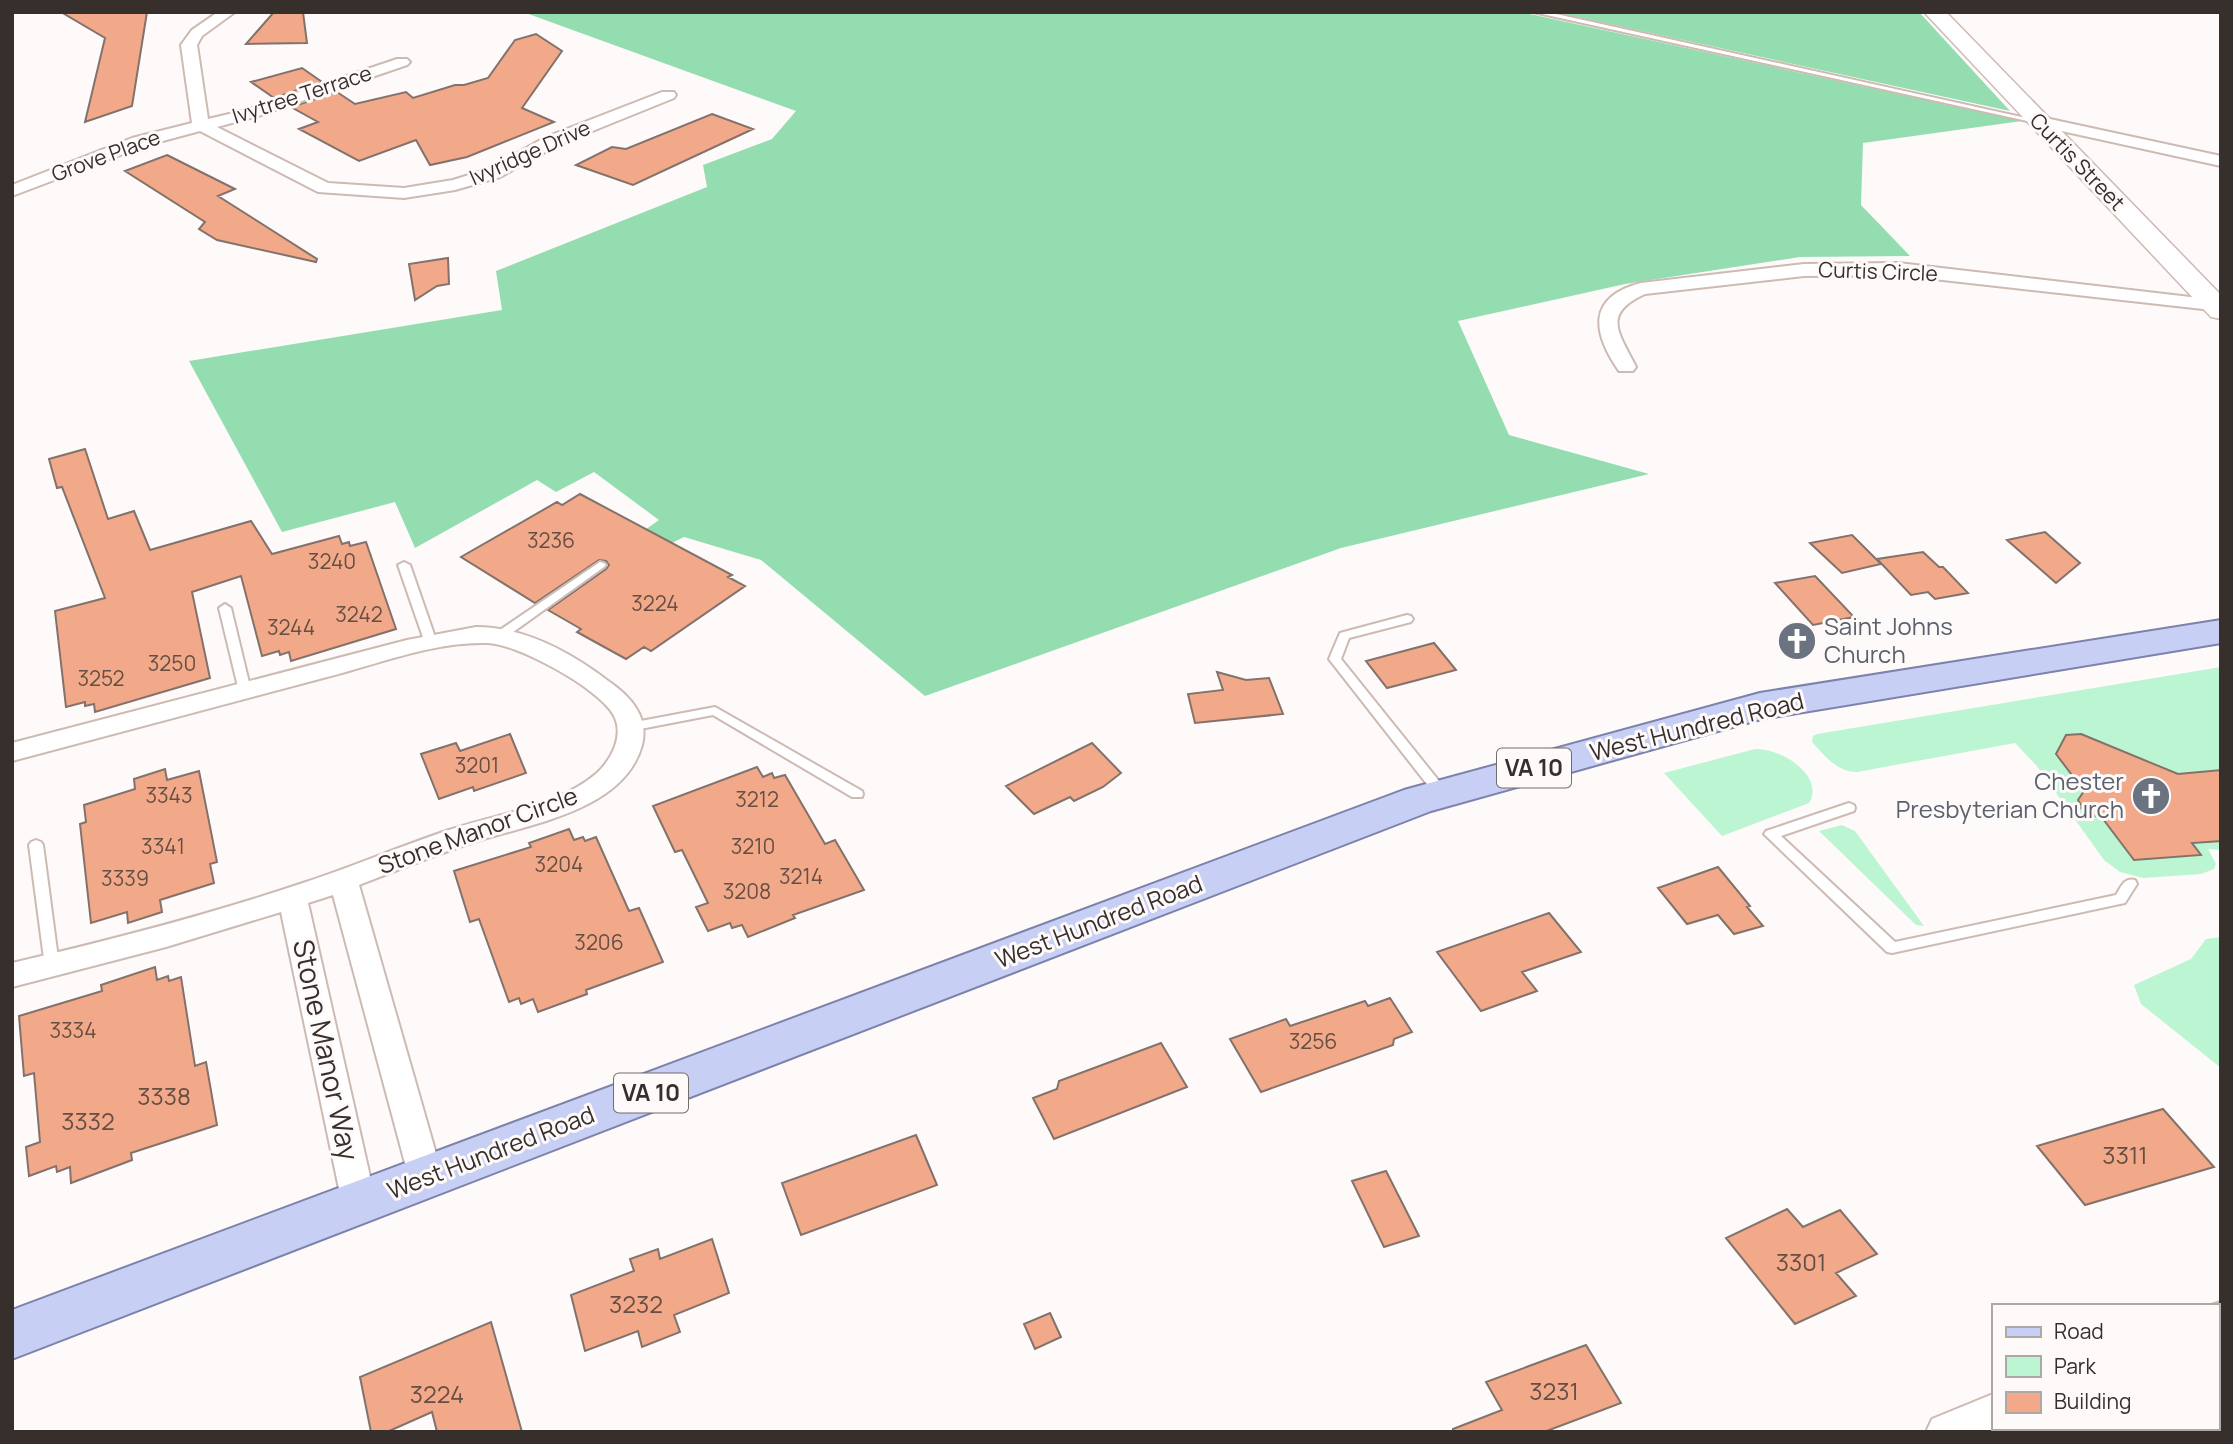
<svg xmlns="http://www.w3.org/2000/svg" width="2233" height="1444" viewBox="0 0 2233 1444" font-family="Manrope,sans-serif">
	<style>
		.green { fill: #bcf5d1 }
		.forest { fill: #94ddb0 }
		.building { fill: #f2a989; stroke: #83726b; stroke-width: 2 }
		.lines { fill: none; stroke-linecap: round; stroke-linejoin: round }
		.lane-casing { stroke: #cdbab2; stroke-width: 4 }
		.street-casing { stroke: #cdbab2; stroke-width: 4 }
		.secondary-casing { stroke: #cdbab2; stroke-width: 3 }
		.primary-casing { stroke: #7d82ab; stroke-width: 4 }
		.path { stroke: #a8a3a1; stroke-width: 4.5; stroke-dasharray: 3.5 3.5; stroke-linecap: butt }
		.lane { fill: #fff; fill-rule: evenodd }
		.street { fill: #fff; fill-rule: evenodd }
		.secondary { fill: #fff; fill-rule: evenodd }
		.primary { fill: #c8cff5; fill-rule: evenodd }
		.labels { text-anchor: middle; stroke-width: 6; stroke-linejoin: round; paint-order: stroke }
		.far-street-label { font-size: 21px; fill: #362f2c; stroke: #fefaf9 }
		.number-label { font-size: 21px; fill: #654e43 }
		.shield { fill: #fefaf9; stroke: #726c6a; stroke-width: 2 }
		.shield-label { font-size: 23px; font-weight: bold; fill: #362f2c }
		.worship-label { font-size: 24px; fill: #5b616d; stroke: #fefaf9; text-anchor: start }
		.street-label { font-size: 24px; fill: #362f2c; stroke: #fefaf9 }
		.near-number-label { font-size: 24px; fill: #654e43 }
		.near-street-label { font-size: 28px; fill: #362f2c; stroke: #fefaf9 }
	</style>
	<rect width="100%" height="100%" fill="#fefaf9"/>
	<path class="green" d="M2221,667v183l-13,-1 8,15 -2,5 -13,5 -58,4 -23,-6 -16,-12 -68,-95 -21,-22 -158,29c-20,0 -32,-16 -45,-30l1,-6 4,-2z
		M1755,749c24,-2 71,27 54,54l-87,33 -58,-63z
		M1842,825l13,6 69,95 -8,-1 -97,-94z
		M2221,937v131l-80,-64 -7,-19 57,-26 15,-20z"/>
	<path class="forest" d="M523,12h998l501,109 -159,22 -2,62 49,51 -110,1 -175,27 -167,37 51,114 140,39 -308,74 -416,148 -164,-136 -77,-23 -26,13 -23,-13 24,-17 -65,-48 -38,20 -19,-12 -122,68 -20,-46 -113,30 -93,-171 313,-51 -6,-39 211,-84 -4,-22 69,-26 24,-28z
		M1554,12h365l91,99z"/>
	<path class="building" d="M61,12h86l-15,94 -47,16 20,-84z
		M274,12h29l4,31 -61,1z
		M536,34l26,17 -40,57 32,14 -87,35 -37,8 -14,-25 -57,21 -60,-32 19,-7 -27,-15 46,-15 18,12 51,-12 7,6 42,-13h9l24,-7 27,-38z
		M302,68l20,14 -48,16 -23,-16z
		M712,114l41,15 -120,56 -57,-20 36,-18 14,2z
		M167,155l68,34 -17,7 99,63 -1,3 -99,-22 -18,-11 6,-7 -80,-51z
		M448,258l1,26 -12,2 -22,14 -6,-36z
		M85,449l23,70 26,-8 16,39 101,-29 21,33 67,-18 3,8 7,-2 1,4 16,-4 30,87 -105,32 -2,-9 -9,3 -1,-4 -17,5 -21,-80 -49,16 18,86 -115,34 -1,-8 -9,2v-4l-19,5 -11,-96 50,-13 -43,-111 -5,1 -8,-29z
		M580,494l152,81 -4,2 17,9 -94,65 -7,-4 -18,12 -49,-27 4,-3 -33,-19 58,-41 3,-4 -3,-4 -7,-1 -64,43 -74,-46 96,-55 5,3z
		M2045,532l35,31 -24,20 -49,-43z
		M1852,535l29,29 -39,9 -32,-30z
		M1923,552l16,15h4l25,26 -33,6 -7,-7 -17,3 -34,-36z
		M1815,576l39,41 -41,8 -38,-42z
		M1434,643l22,27 -69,18 -21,-27z
		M1217,672l29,8 23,-2 14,36 -88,9 -7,-29 35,-4z
		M510,734l16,39 -52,18 -1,-4 -34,12 -18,-45 35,-11 4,8z
		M2081,734l97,40 43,-4v71l-29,2 9,12 -67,5 -31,-41 -18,-7 -7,-12 6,-9 -28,-37 10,-19z
		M1092,743l29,30 -18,14 -29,14 -4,-4 -36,17 -28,-28z
		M757,767l6,10 9,-4 2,5 11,-3 40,69 10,-4 29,50 -71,25 2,3 -47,19 -6,-12 -10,3 -2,-5 -22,8 -12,-24 12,-4 -26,-53 -7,2 -22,-46z
		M165,769l2,11 32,-9 18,91 -7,2 4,19 -54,17 2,12 -34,11 -1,-11 -36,11 -11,-99 6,-2 -2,-17 51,-16 -1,-10z
		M569,829l5,11 9,-3 2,4 11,-4 33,74 10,-3 24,54 -77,28 1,4 -49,18 -5,-13 -12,5 -2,-6 -10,4 -30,-83 -9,3 -16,-51 77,-24 -2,-4z
		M1718,867l32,39 -3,1 16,19 -29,8 -16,-19 -31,9 -29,-36z
		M1549,913l32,39 -59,20 15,19 -56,20 -44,-59z
		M155,967l2,13 11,-4 1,5 12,-4 14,89 11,-4 11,63 -86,28 1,7 -61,23 -1,-16 -13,5 -1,-6 -27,10 -3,-29 14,-5 -6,-69 -10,3 -5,-60 83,-25 -1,-6z
		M1390,998l22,34 -18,7 -1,6 -132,47 -31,-53 56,-20 4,7 75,-25 3,5z
		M1161,1043l26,44 -133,52 -21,-41 24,-9 2,-8z
		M2163,1109l51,58 -129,38 -48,-59z
		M916,1135l21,50 -136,50 -19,-52z
		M1386,1171l33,65 -35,11 -32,-66z
		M1787,1209l16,18 37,-17 37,44 -41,19 20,23 -61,28 -69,-86z
		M712,1239l17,54 -55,22 6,17 -38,15 -4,-16 -53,20 -14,-56 63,-24 -4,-12 28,-10 2,10z
		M1050,1313l11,24 -26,12 -11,-25z
		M491,1322l31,110h-85l-5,-20 -45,20h-16l-11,-55z
		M1586,1345l35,58 -77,29h-91v-3l49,-19 -16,-28z"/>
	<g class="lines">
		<g class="lane-casing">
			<path id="lane" d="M1533,12h14l493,109 -4,2z
				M404,562l6,3 27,78 -2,3 -4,1 -6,-4 -27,-78z
				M600,562l4,1 2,2 -2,2 -102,73h-8l-2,-3 2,-3z
				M225,604l6,4 20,83 -6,4 -6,-4 -20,-83z
				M1407,615l4,1 2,3 -2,3 -62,16 -8,21 106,132 1,3 -1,3h-10l-108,-138 11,-26z
				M715,707l147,84 1,3 -1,3h-10l-139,-82 -83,16 -6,-4 6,-4z
				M1849,803l5,2 1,3 -1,3 -73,25 114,106 221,-47c5,-8 8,-18 19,-15l2,4 -12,19 -5,1 -228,49 -5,-1 -123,-118 2,-3z
				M36,840l5,2 2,3 16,121 -2,4 -5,1 -5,-1 -2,-4 -16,-121 2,-3z"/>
		</g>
		<g class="street-casing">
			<path id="street" d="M218,12h17l-33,24 -5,9 11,74 38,-9 151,-51h10l3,3 -3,3 -149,51 -41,11 111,56 76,5 49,-8 35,-11 58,-32 116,-45h12l2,3 -2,3 -116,47 -58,32 -45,13 -51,8 -86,-6 -118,-61 -56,15 -132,50v-11l120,-47 60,-15 -11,-78 11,-15z
				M2036,116l185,40v10l-191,-42 -2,-3 2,-3z
				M1898,263l318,37 5,1v10l-323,-36 -94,1 -159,18c-44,20 -26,39 -9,73l-3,4h-14c-27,-39 -32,-74 22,-88l163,-19z
				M476,627c50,0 96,26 135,56 21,15 38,35 31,62 -18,66 -113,79 -168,97 -39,13 -77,28 -115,43l84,293 -5,10 -12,4 -12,-4 -5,-10 -76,-283 -25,8 68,300 -5,10 -12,5 -12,-5 -5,-10 -61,-291 -115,35 -154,40v-24c99,-23 199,-49 294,-81 48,-16 95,-36 143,-52 47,-16 109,-23 148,-57 15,-14 28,-39 16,-59 -15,-26 -95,-70 -125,-71 -53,-2 -110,21 -161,34 -105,28 -210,56 -315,84v-18l395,-103z
				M2221,1302v33h-4v-29h-9z
				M1993,1394v34h5l-8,4h-64l6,-13z"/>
		</g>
		<g class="secondary-casing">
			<path id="secondary" d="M1924,12h22l275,283v24l-10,-2z"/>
		</g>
		<g class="primary-casing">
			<path id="primary" d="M2221,620v23l-460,76 -330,92 -1419,548v-49l1392,-520 356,-97z"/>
		</g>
		<path class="path" d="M2073,808l9,-1"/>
		<use href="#lane" class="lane"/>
		<use href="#street" class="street"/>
		<use href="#secondary" class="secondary"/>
		<use href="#primary" class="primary"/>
	</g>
	<defs>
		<g id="church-disc" transform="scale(2.0125)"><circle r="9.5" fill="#6b7280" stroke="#fefaf9"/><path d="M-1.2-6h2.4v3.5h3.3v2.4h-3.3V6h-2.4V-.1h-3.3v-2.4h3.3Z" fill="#fff"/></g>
	</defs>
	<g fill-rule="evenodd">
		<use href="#church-disc" x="1797" y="641"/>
		<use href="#church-disc" x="2151" y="796"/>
	</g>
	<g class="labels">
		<g class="far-street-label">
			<text transform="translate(302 95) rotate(-18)" y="7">Ivytree Terrace</text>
			<text transform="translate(530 153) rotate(-24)" y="7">Ivyridge Drive</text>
			<text transform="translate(106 156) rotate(-20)" y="7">Grove Place</text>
			<text transform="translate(2077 162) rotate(46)" y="7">Curtis Street</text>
			<text transform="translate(1878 272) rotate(2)" y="7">Curtis Circle</text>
		</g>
		<g class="number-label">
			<text x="551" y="548">3236</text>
			<text x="332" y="569">3240</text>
			<text x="655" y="611">3224</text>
			<text x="359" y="622">3242</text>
			<text x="291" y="635">3244</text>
			<text x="172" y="671">3250</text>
			<text x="101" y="686">3252</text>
			<text x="477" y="773">3201</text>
			<text x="169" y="803">3343</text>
			<text x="757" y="807">3212</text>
			<text x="163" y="854">3341</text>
			<text x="753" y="854">3210</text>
			<text x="559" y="872">3204</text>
			<text x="801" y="884">3214</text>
			<text x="125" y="886">3339</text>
			<text x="747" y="899">3208</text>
			<text x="599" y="950">3206</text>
			<text x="73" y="1038">3334</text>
			<text x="1313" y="1049">3256</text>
		</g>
		<g class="shield">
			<rect x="1497" y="748.5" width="74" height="39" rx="5"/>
			<rect x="614" y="1073.5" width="74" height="39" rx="5"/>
		</g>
		<g class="shield-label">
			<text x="1534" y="776">VA 10</text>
			<text x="651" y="1101">VA 10</text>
		</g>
		<g class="worship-label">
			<text x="1824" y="635">Saint Johns<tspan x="1824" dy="28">Church</tspan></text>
			<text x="2124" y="790" text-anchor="end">Chester<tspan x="2124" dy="28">Presbyterian Church</tspan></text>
		</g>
		<g class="street-label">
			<text transform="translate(1697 727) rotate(-14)" y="8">West Hundred Road</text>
			<text transform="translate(478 831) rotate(-20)" y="8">Stone Manor Circle</text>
			<text transform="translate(1099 922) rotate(-21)" y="8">West Hundred Road</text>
			<text transform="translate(491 1153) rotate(-21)" y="8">West Hundred Road</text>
		</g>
		<g class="near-number-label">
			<text x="164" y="1105">3338</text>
			<text x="88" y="1130">3332</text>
			<text x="2125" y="1164">3311</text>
			<text x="1801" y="1271">3301</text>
			<text x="636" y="1313">3232</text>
			<text x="1554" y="1400">3231</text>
			<text x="437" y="1403">3224</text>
		</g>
		<g class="near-street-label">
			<text transform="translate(326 1050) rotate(78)" y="10">Stone Manor Way</text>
		</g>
	</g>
	<rect width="2233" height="1444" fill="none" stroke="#362f2c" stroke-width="28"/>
	<rect x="1992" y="1304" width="228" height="126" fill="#fefaf9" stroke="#aea9a7" stroke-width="2"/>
	<rect x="2006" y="1327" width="35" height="10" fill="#c8cff5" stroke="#aea9a7" stroke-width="2"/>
	<text x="2054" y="1339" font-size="21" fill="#362f2c">Road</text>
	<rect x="2006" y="1356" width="35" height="21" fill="#bcf5d1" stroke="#aea9a7" stroke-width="2"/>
	<text x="2054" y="1374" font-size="21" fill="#362f2c">Park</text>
	<rect x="2006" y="1392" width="35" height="21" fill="#f2a989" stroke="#aea9a7" stroke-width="2"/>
	<text x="2054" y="1409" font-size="21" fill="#362f2c">Building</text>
</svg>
